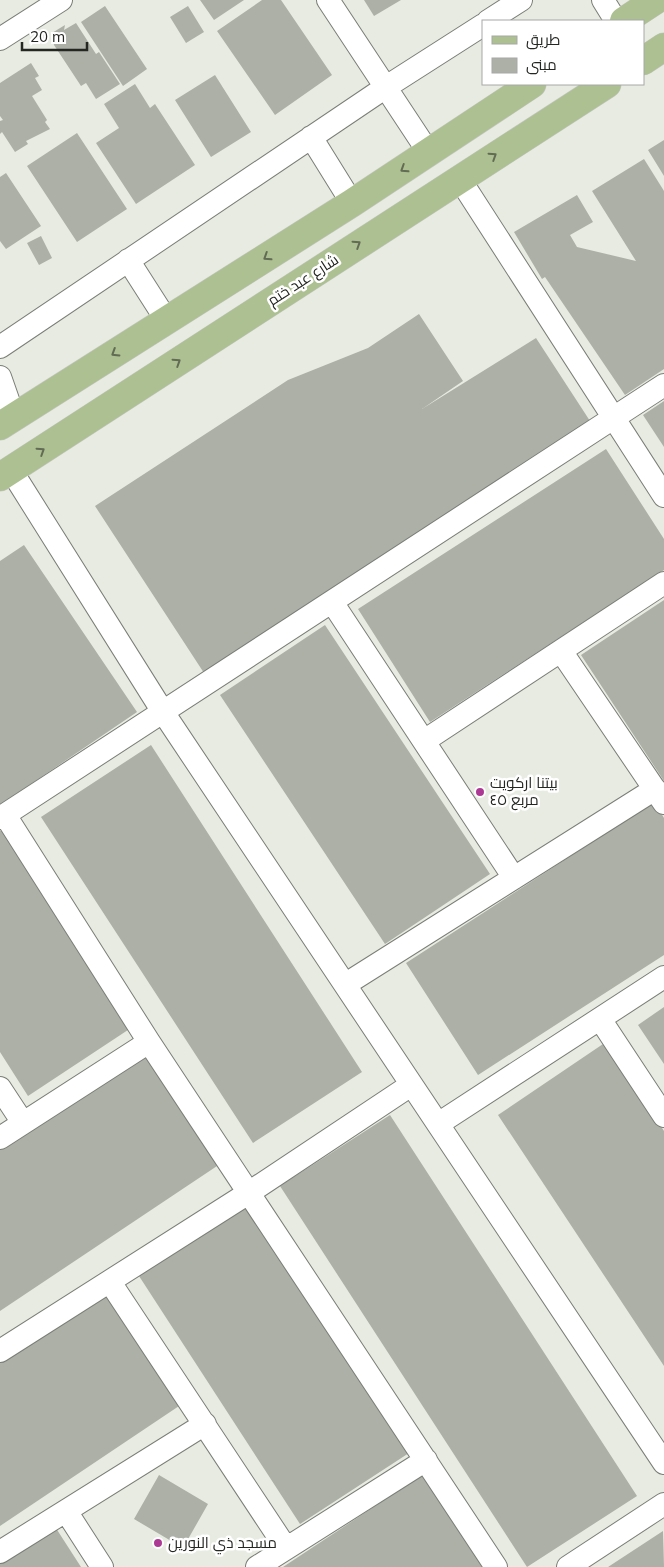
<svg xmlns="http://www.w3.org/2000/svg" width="664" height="1567" viewBox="0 0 664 1567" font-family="Mulish,Cairo,sans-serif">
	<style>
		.building { fill: #acb0a7 }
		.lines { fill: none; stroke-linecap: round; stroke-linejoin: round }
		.minor-casing { stroke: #7a7e76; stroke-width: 24 }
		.primary-casing { stroke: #c6c7c6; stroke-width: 29 }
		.minor { stroke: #fff; stroke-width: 22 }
		.primary { stroke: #adc091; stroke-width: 28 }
		.oneway { stroke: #626b54 }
		.poi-dot { fill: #ac3994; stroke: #fff; stroke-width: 2 }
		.labels { text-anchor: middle; stroke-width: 5; stroke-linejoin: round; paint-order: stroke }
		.street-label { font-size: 15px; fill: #242622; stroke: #fff }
		.poi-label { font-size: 15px; fill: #242622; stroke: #fff; text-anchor: start }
	</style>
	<rect width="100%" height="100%" fill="#e7ebe1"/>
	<path class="building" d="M200,0h44l-30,20z
		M262,0h19l51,75 -57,40 -58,-84z
		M364,0h37l-27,16z
		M105,6l42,63 -24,17 -42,-64z
		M188,6l16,26 -18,11 -16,-26z
		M76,23l20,31 3,-2 21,32 -24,15 -10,-16 -5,3 -27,-41 -2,-12 13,-8 -1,5z
		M31,63l8,13 -4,2 7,12 -10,6 15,24 -2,2 5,7 -24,12 2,3 -13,8 -13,-20 -2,2v-13l3,-1 -3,-4v-33z
		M215,75l36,57 -40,25 -36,-57z
		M135,84l15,24 5,-4 40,61 -59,39 -40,-61 23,-15 -15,-24z
		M77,133l50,76 -50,33 -50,-76z
		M664,140v36l-16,-26z
		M644,159l20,32v178l-39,26 -80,-118 -3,2 -28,-47 63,-37 16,27 -23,13 7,12 59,14 -44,-70z
		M6,173l35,53 -35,23 -6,-8v-64z
		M41,236l11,22 -13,7 -12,-22z
		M419,314l44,67 -41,28 114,-71 54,83 -386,252 -109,-167 193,-126 80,-32z
		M664,401v46l-21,-32z
		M606,449l58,90v31l-234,152 -72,-113z
		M24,545l113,167 -137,93v-244z
		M664,600v181l-83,-126z
		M325,625l165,249 -105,70 -165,-249z
		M151,745l211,327 -109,71 -212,-326z
		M654,802l10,16v137l-186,120 -72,-112z
		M9,825l128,199 -109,72 -28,-44v-221z
		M664,1007v57l-26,-39z
		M606,1042l58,89v235l-166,-251z
		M150,1046l76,114 -226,151v-166z
		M390,1115l247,381 -110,71 -247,-381z
		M248,1205l161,248 -109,71 -161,-248z
		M106,1290l76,114 -182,122v-166z
		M159,1475l49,29 -25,44 -49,-29z
		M422,1475l61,92h-200z
		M52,1522l29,45h-81v-12z
		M663,1531l1,36h-56z"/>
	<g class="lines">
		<g class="minor-casing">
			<path id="minor" d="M328,0l101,153
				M603,0l13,21
				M488,21l33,-21
				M0,39l61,-39
				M311,137l41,66
				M459,178l205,318
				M128,260l39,61
				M0,347l386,-260 97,-62
				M0,377l14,40
				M11,470l152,242 501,751
				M332,602l182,276
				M561,651l103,152
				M424,741l240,-158
				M5,815l144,227 347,525
				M0,818l664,-433
				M346,984l309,-195
				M600,1019l64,97
				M0,1088l23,35
				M438,1124l226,-147
				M0,1138l149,-96
				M110,1282l176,266
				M0,1351l250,-159 161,-107
				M66,1511l36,56
				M0,1552l205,-128
				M257,1567l169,-107
				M568,1567l96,-63"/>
		</g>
		<g class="primary-casing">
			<path id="primary" d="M624,21l32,-21
				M643,61l21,-14
				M0,426l352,-223 180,-119
				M0,477l607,-393"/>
		</g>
		<use href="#minor" class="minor"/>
		<use href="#primary" class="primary"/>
	</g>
	<defs><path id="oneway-chevron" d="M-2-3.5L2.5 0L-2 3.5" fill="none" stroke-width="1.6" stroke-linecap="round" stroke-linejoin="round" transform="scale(1.25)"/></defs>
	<g class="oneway">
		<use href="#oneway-chevron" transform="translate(493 156) rotate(-33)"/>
		<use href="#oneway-chevron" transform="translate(404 169) rotate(147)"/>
		<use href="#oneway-chevron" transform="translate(357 244) rotate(-33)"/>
		<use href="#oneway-chevron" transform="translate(267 257) rotate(147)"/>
		<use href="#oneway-chevron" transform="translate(115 353) rotate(148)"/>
		<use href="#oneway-chevron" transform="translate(177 362) rotate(-33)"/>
		<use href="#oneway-chevron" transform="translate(41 451) rotate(-33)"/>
	</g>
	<g class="poi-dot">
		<circle cx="480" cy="792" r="5"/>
		<circle cx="158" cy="1543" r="5"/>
	</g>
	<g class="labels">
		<g class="street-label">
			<text transform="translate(303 280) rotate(-33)" y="5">شارع عبد ختم</text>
		</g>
		<g class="poi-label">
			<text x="490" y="788">بيتنا اركويت<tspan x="490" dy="17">مربع ٤٥</tspan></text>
			<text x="168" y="1548">مسجد ذي النورين</text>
		</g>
	</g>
	<rect x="482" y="20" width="162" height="65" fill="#ffffff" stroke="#a7a8a7"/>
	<rect x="492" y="36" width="25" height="8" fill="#adc091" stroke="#a7a8a7"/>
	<text x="526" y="45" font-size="15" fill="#242622">طريق</text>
	<rect x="492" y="58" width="25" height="15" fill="#acb0a7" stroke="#a7a8a7"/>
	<text x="526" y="70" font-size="15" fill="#242622">مبنى</text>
	<path d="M22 42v8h65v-8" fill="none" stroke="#242622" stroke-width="2.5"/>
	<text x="30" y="42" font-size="15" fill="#242622" stroke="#ffffff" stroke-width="4" paint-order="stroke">20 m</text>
</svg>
